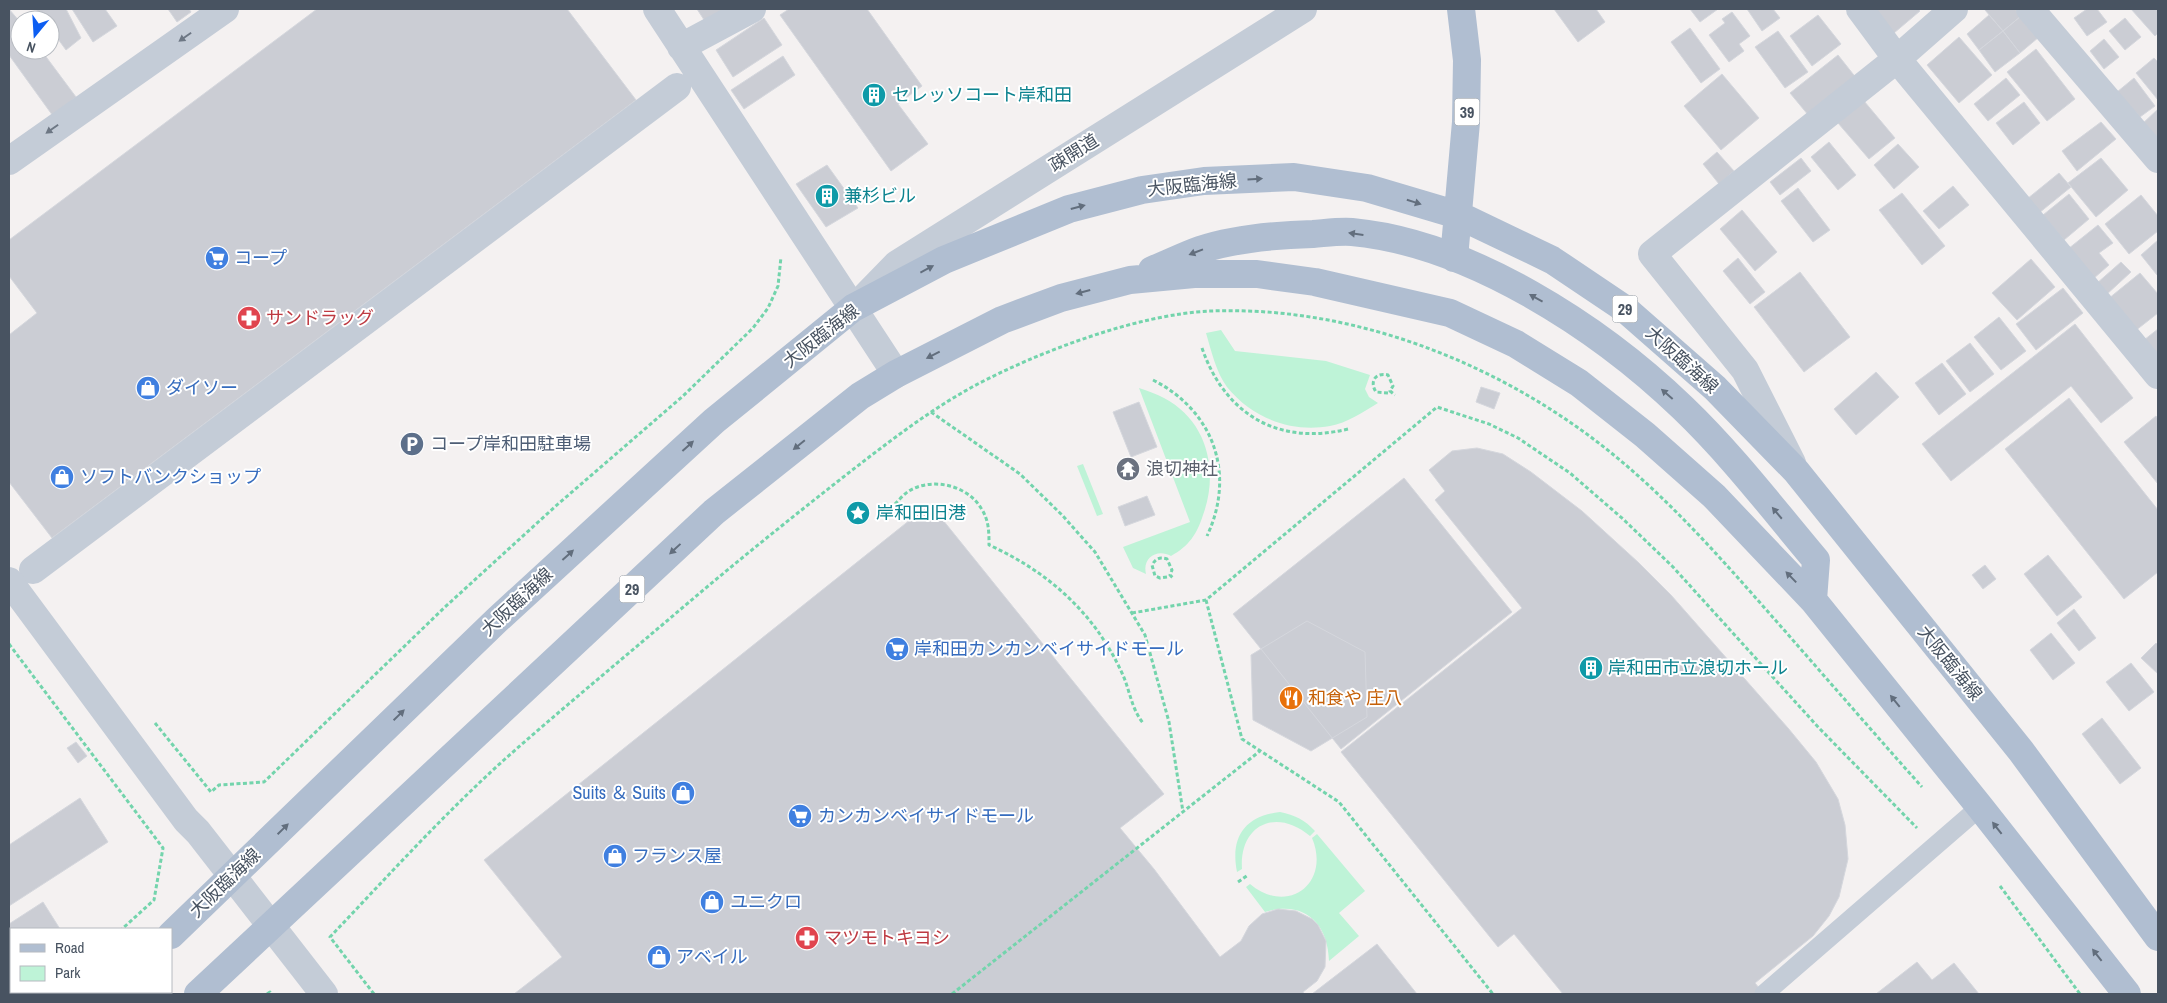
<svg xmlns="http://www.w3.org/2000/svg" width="2167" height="1003" viewBox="0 0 2167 1003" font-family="'Archivo Narrow','Noto Sans JP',sans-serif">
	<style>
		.green { fill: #bef3d7 }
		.building { fill: #cbcdd4; stroke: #d5d7dd }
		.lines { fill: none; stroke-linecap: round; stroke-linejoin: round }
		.path { stroke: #73d4ac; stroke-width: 3; stroke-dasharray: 4 2.5; stroke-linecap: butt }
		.service { stroke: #c4ccd7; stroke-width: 19 }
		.minor { stroke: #c4ccd7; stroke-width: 28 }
		.tertiary { stroke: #c4ccd7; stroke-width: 28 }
		.primary { stroke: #b0bed1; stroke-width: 28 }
		.oneway { fill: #6d7784 }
		.oneway2 { fill: #626e7d }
		.labels { text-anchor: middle; stroke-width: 4; stroke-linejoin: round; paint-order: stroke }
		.shield { fill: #fff; stroke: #7f8790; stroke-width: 1 }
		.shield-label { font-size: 16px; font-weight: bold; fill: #485361 }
		.culture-label { font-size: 18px; fill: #0d838f; stroke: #fff; text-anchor: start }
		.street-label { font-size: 18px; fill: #485361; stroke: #fff }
		.shop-label { font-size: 18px; fill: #366cbe; stroke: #fff; text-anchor: start }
		.health-label { font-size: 18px; fill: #be3a42; stroke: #fff; text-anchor: start }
		.service-label { font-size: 18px; fill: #4e5e75; stroke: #fff; text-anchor: start }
		.worship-label { font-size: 18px; fill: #5b616d; stroke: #fff; text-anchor: start }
		.food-label { font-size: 18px; fill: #c56008; stroke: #fff; text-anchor: start }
	</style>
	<rect width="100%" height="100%" fill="#f4f1f1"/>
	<path class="green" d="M1221,330l14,21 91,10 44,14 -5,14 4,8 9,6c-15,9 -31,20 -48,23 -39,7 -78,-8 -103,-39 -11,-15 -16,-37 -21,-54z
		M1139,388c9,3 18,6 25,10 44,23 55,74 39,117 -6,19 -14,31 -32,41 -14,-8 -29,2 -25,18l-13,-6 -10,-21 67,-25z
		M1083,464l20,50 -6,2 -20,-50z
		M1280,812c15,3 25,8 35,19l-5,5c-34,-29 -71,-11 -68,33l-5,3c-7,-35 8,-56 43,-60z
		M1317,834l48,57 -26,22 20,23 -30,25c-1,-39 -26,-61 -64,-49l-19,-25 4,-3c38,32 81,-1 62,-46z"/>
	<path class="building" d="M9,9l11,13v28h21l35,47 -23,19 -44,-61z
		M36,9h30l15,29 -15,12 -16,-22v-8h-6z
		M72,9h33l12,17 -24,16z
		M168,9h21l2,3 -14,10z
		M317,9h250l69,91 -584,438 -43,-56v-147l28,-22 -28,-37v-36z
		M697,9h39l-28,17z
		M789,9h78l55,77 -24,18 30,40 -37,27 -111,-156z
		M1554,9h42l9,13 -27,20z
		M1690,9h28l-18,13z
		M1747,9h26l7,9 -18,13z
		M1874,9h44l2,2 -26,22z
		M1987,9h28l6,7 -18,15 -18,-21z
		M2087,9h10l10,13 -20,14 -13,-18z
		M2131,9h27v24l-3,3z
		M1732,12l18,24 -11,8 5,7 -15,11 -20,-27 16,-12 -3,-4z
		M1818,15l23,29 -29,22 -22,-30z
		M1989,15l14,16 -24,19 -12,-16z
		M2021,16l18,21 -19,16 -17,-22z
		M764,18l18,27 -49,32 -17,-27z
		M2125,18l16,19 -16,13 -16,-19z
		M1690,28l30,41 -19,14 -30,-41z
		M1778,31l30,41 -23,16 -30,-41z
		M2003,31l17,22 -25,19 -16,-22z
		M1959,37l33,38 -33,28 -32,-38z
		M2104,39l15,18 -15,12 -14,-18z
		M2036,49l39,50 -28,22 -40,-49z
		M1838,55l19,24 -48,37 -19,-23z
		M783,56l12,19 -51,34 -13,-19z
		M2154,58l4,4v38l-22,-27z
		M1722,74l37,44 -38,32 -37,-44z
		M2006,78l14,17 -32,26 -14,-17z
		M2134,78l21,28 -15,11 -23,-25z
		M1864,101l31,37 -26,21 -31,-36z
		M2024,102l16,21 -27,22 -17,-22z
		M2158,109v35l-17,-19z
		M2101,122l15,17 -39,32 -15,-20z
		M1829,142l27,33 -18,15 -27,-33z
		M1898,144l21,23 -25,22 -20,-24z
		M1717,152l17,19 -15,13 -16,-20z
		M1801,158l10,13 -31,24 -10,-13z
		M2101,158l27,32 -32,27 -28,-34z
		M827,165l31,43 -32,19 -30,-43z
		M2059,173l12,14 -32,26 -12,-14z
		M1953,186l16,19 -30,24 -16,-18z
		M1798,188l32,42 -17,12 -32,-41z
		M1902,193l43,53 -23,19 -43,-55z
		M2069,194l20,25 -25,21 -21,-25z
		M2141,195l17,21v15l-29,23 -24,-30z
		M1742,210l35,42 -22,19 -35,-42z
		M2098,225l15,18 -14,10 10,12 -16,14 -25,-30z
		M2158,240v34l-1,1 -16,-20z
		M1738,258l27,34 -15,12 -27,-33z
		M2031,259l24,28 -38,33 -25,-27z
		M2121,262l10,10 -25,23 -10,-11z
		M1800,272l50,65 -46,35 -50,-65z
		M2140,273l18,21v19l-23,18 -27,-32z
		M2063,288l20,25 -47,37 -20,-26z
		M1999,317l27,34 -25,19 -27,-33z
		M2075,324l58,74 -32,25 -30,-37 -120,95 -29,-37z
		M2158,329v24l-1,2 -13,-15z
		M1970,343l24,31 -24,18 -24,-31z
		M1942,363l24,31 -27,21 -24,-32z
		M1876,372l23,25 -43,38 -22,-26z
		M1481,387l19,6 -6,16 -18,-7z
		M2069,398l89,112v62l-34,27 -119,-150z
		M1139,402l18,45 -26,10 -18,-45z
		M2156,416l2,3v65l-34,-42z
		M1477,448l26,6 28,18 51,39 57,52 32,32 117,133 28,34 22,37 7,26 3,34 -9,38 -10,19 -16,20 -58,47 9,11h-201l-49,-60 -16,13 -157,-195 181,-144 -87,-108 10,-9 -16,-21 23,-19z
		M1404,478l108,134 -171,137 -108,-135z
		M1147,496l8,19 -30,11 -7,-19z
		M930,504l234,290 -44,34 34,41 66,88 21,-16 8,-15 13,-12 16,-5 18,2 16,8 6,6 8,16 -1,26 -8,14 -14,11 1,2h-790l48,-37 -78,-97z
		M2048,555l34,42 -25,19 -33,-42z
		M1985,565l11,14 -13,10 -11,-14z
		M2074,609l22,29 -17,13 -22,-28z
		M1307,621l58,31 2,65 -56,34 -58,-31 -2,-65z
		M2051,633l24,30 -22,17 -23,-30z
		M2156,643l2,2v29l-17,-16z
		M2131,663l23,29 -25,19 -23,-29z
		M2102,718l39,50 -21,16 -38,-50z
		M76,742l11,14 -9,7 -11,-15z
		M80,798l28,44 -99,64v-61z
		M43,902l17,27h-49v26l-2,-4v-27z
		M1377,944l40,50h-105z
		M1917,962l15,18 22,-17 25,31h-103z
		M9,971l2,3v18h14l-2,2h-14z"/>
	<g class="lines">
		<path class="path" d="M1202,348c23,67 77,98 146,81
			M1153,380c61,31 83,94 54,156
			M1388,393l-12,-1c-7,-11 0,-20 12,-17l5,11 -3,5 5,4
			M931,412l89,62 42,41 33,37 50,83 24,87 14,90
			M895,504c4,-4 9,-10 14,-13 23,-14 58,-6 72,17 8,12 8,24 8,37 60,27 106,69 133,128 8,17 9,35 21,50
			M1167,577l-7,1 -5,-2 -3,-11c4,-7 8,-8 15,-6l5,11 -2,5 4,4
			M1206,600l36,139 97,63 154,192
			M1132,613l74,-13 231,-193 52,17 29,14 52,35 53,46 50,48 146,161 98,100
			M9,644l154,204 -9,52 -32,29
			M155,723l56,69 8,-7 45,-3 181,-175 113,-103 125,-108 70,-68 15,-20 10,-22 3,-29
			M1238,882l10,-7
			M2000,886l80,108
			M53,994l2,-2
			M267,994l3,-2 1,2
			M374,994l-44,-57c56,-59 115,-124 175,-178 60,-53 122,-104 183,-156 53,-45 108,-89 163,-132 39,-30 79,-61 123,-85 64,-34 164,-72 237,-75 129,-5 261,42 366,116 74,52 134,120 193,187 51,58 101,116 152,173
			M952,994l308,-243"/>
		<path class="service" d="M1764,994l216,-187"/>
		<path class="minor" d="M657,9l239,365
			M1860,9l37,50 261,316
			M2030,9l128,150
			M681,47l71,-38
			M9,161l216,-152
			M1792,463l-47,-93 -93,-116 245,-195 57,-50
			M33,570l644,-483"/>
		<path class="tertiary" d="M860,302l37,-38 406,-255
			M9,581l177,239 12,12 126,162"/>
		<path class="primary" d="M1454,258l12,-136 1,-62 -6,-51
			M1152,270c16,-6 31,-14 48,-20 36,-12 75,-15 113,-16 13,-1 27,-3 39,-2 118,11 248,96 331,176 49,47 90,101 133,152l-3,40
			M171,935l326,-315 217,-199 139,-113 91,-48 125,-51 73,-19 62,-9 90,-4 73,11 91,27 94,45 73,49 90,79 81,83 225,280 137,186
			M107,994l3,-2
			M198,994l516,-482 146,-116 36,-22 106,-54 59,-22 69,-18 64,-6h63l58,8 135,31 66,31 63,39 66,52 69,61 99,104 167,207 147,187"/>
	</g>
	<defs><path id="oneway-solid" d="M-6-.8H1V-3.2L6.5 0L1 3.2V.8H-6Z" transform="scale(1.25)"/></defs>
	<g class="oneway">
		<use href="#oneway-solid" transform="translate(185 37) rotate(145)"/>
		<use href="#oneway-solid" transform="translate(52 129) rotate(145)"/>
	</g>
	<g class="oneway2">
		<use href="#oneway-solid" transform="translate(1255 179) rotate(-3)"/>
		<use href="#oneway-solid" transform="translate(1414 202) rotate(17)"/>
		<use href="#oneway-solid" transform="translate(1078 207) rotate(-15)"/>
		<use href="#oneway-solid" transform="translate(1356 234) rotate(-172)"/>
		<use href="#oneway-solid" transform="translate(1196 252) rotate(159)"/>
		<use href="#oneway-solid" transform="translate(927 269) rotate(-28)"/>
		<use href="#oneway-solid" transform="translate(1083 292) rotate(165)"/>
		<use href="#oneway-solid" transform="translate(1536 298) rotate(-151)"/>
		<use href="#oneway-solid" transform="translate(933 355) rotate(153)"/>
		<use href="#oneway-solid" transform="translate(1667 394) rotate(-139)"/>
		<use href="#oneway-solid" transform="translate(799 445) rotate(141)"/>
		<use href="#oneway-solid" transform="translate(688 446) rotate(-42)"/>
		<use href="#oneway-solid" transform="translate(1777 513) rotate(-130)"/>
		<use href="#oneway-solid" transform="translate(675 549) rotate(137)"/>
		<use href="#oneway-solid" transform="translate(568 555) rotate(-42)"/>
		<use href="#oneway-solid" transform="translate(1791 577) rotate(-134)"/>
		<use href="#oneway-solid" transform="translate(1895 701) rotate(-129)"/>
		<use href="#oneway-solid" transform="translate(399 715) rotate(-44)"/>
		<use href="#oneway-solid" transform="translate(1997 828) rotate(-128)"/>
		<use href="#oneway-solid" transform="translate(283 829) rotate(-44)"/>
		<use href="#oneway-solid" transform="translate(2097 955) rotate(-128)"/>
	</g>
	<defs>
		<g id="building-disc" transform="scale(1.25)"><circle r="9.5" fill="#0f9aa8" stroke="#fff"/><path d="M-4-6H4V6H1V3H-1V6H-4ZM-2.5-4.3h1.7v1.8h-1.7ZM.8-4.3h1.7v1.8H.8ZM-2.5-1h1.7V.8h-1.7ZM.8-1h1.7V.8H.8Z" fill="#fff"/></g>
		<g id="supermarket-disc" transform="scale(1.25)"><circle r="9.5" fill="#3f7fe0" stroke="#fff"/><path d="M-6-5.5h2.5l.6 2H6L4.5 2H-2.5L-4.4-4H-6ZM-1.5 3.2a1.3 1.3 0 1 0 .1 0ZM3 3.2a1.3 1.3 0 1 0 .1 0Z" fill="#fff"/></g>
		<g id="pharmacy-disc" transform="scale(1.25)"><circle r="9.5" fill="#e0444e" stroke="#fff"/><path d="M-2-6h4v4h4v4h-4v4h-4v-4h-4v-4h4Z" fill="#fff"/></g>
		<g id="shop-disc" transform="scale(1.25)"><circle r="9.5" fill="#3f7fe0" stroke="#fff"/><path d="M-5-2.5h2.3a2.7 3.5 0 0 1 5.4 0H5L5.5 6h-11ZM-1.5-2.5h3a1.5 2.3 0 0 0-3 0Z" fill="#fff"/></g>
		<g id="parking-disc" transform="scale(1.25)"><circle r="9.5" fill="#5c6f8a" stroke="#fff"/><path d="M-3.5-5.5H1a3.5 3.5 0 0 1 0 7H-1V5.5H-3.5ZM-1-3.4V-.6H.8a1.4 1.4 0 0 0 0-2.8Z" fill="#fff"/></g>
		<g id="temple-disc" transform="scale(1.25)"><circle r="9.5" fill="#6b7280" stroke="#fff"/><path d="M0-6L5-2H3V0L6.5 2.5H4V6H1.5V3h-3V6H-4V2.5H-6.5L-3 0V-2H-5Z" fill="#fff"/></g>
		<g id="sight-disc" transform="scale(1.25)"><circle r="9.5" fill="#0f9aa8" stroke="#fff"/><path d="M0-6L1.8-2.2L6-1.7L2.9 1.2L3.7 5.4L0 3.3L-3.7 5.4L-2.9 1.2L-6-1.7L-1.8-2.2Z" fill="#fff"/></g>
		<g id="restaurant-disc" transform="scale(1.25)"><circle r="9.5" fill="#e8710a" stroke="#fff"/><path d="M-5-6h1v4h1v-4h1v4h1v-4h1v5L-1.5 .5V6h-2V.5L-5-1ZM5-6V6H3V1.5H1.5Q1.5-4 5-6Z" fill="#fff"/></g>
	</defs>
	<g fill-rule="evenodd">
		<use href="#building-disc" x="874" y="95"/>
		<use href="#building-disc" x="827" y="196"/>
		<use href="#supermarket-disc" x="217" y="258"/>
		<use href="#pharmacy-disc" x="249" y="318"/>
		<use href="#shop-disc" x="148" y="388"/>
		<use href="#parking-disc" x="412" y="444"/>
		<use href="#temple-disc" x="1128" y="469"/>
		<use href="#shop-disc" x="62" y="477"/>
		<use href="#sight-disc" x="858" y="513"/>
		<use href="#supermarket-disc" x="897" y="649"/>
		<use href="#building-disc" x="1591" y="668"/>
		<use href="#restaurant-disc" x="1291" y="698"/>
		<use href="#shop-disc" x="683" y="793"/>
		<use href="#supermarket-disc" x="800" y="816"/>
		<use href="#shop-disc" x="615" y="856"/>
		<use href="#shop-disc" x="712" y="902"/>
		<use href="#pharmacy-disc" x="807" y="938"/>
		<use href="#shop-disc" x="659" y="957"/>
	</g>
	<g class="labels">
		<g class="shield">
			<rect x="1454.5" y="98.5" width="25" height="27" rx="4"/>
			<rect x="1612.5" y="295.5" width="25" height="27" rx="4"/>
			<rect x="619.5" y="575.5" width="25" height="27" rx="4"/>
		</g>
		<g class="shield-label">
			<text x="1467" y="118">39</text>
			<text x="1625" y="315">29</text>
			<text x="632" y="595">29</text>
		</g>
		<g class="culture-label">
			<text x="892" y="101">セレッソコート岸和田</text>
			<text x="844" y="202">兼杉ビル</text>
			<text x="876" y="519">岸和田旧港</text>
			<text x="1608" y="674">岸和田市立浪切ホール</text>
		</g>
		<g class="street-label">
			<text transform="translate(1074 153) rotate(-32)" y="6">疎開道</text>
			<text transform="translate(1192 185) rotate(-6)" y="6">大阪臨海線</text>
			<text transform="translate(821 336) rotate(-38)" y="6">大阪臨海線</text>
			<text transform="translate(1682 360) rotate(42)" y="6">大阪臨海線</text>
			<text transform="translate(517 602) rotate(-43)" y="6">大阪臨海線</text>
			<text transform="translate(1950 663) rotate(51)" y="6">大阪臨海線</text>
			<text transform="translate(225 883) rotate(-44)" y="6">大阪臨海線</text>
		</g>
		<g class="shop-label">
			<text x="234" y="264">コープ</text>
			<text x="166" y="394">ダイソー</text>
			<text x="80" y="483">ソフトバンクショップ</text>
			<text x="914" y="655">岸和田カンカンベイサイドモール</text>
			<text x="666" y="799" text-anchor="end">Suits ＆ Suits</text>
			<text x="818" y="822">カンカンベイサイドモール</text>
			<text x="632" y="862">フランス屋</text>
			<text x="730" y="908">ユニクロ</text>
			<text x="676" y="963">アベイル</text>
		</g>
		<g class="health-label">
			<text x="266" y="324">サンドラッグ</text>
			<text x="824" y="944">マツモトキヨシ</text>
		</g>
		<g class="service-label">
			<text x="430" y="450">コープ岸和田駐車場</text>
		</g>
		<g class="worship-label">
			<text x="1146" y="475">浪切神社</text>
		</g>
		<g class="food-label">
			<text x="1308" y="704">和食や 庄八</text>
		</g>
	</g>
	<rect width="2167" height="1003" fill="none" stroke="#485361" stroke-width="20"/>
	<rect x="10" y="928" width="162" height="65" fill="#ffffff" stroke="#b6bac0"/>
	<rect x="20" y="944" width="25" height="8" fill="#b0bed1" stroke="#b6bac0"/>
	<text x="55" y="953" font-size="15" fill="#485361">Road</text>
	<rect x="20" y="966" width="25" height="15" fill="#bef3d7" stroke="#b6bac0"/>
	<text x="55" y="978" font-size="15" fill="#485361">Park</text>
	<g transform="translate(35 35) rotate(198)"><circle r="24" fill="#ffffff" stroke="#b6bac0"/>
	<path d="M0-4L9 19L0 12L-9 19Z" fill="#0d5ef2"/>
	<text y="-8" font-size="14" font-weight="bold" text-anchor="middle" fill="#485361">N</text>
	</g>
</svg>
